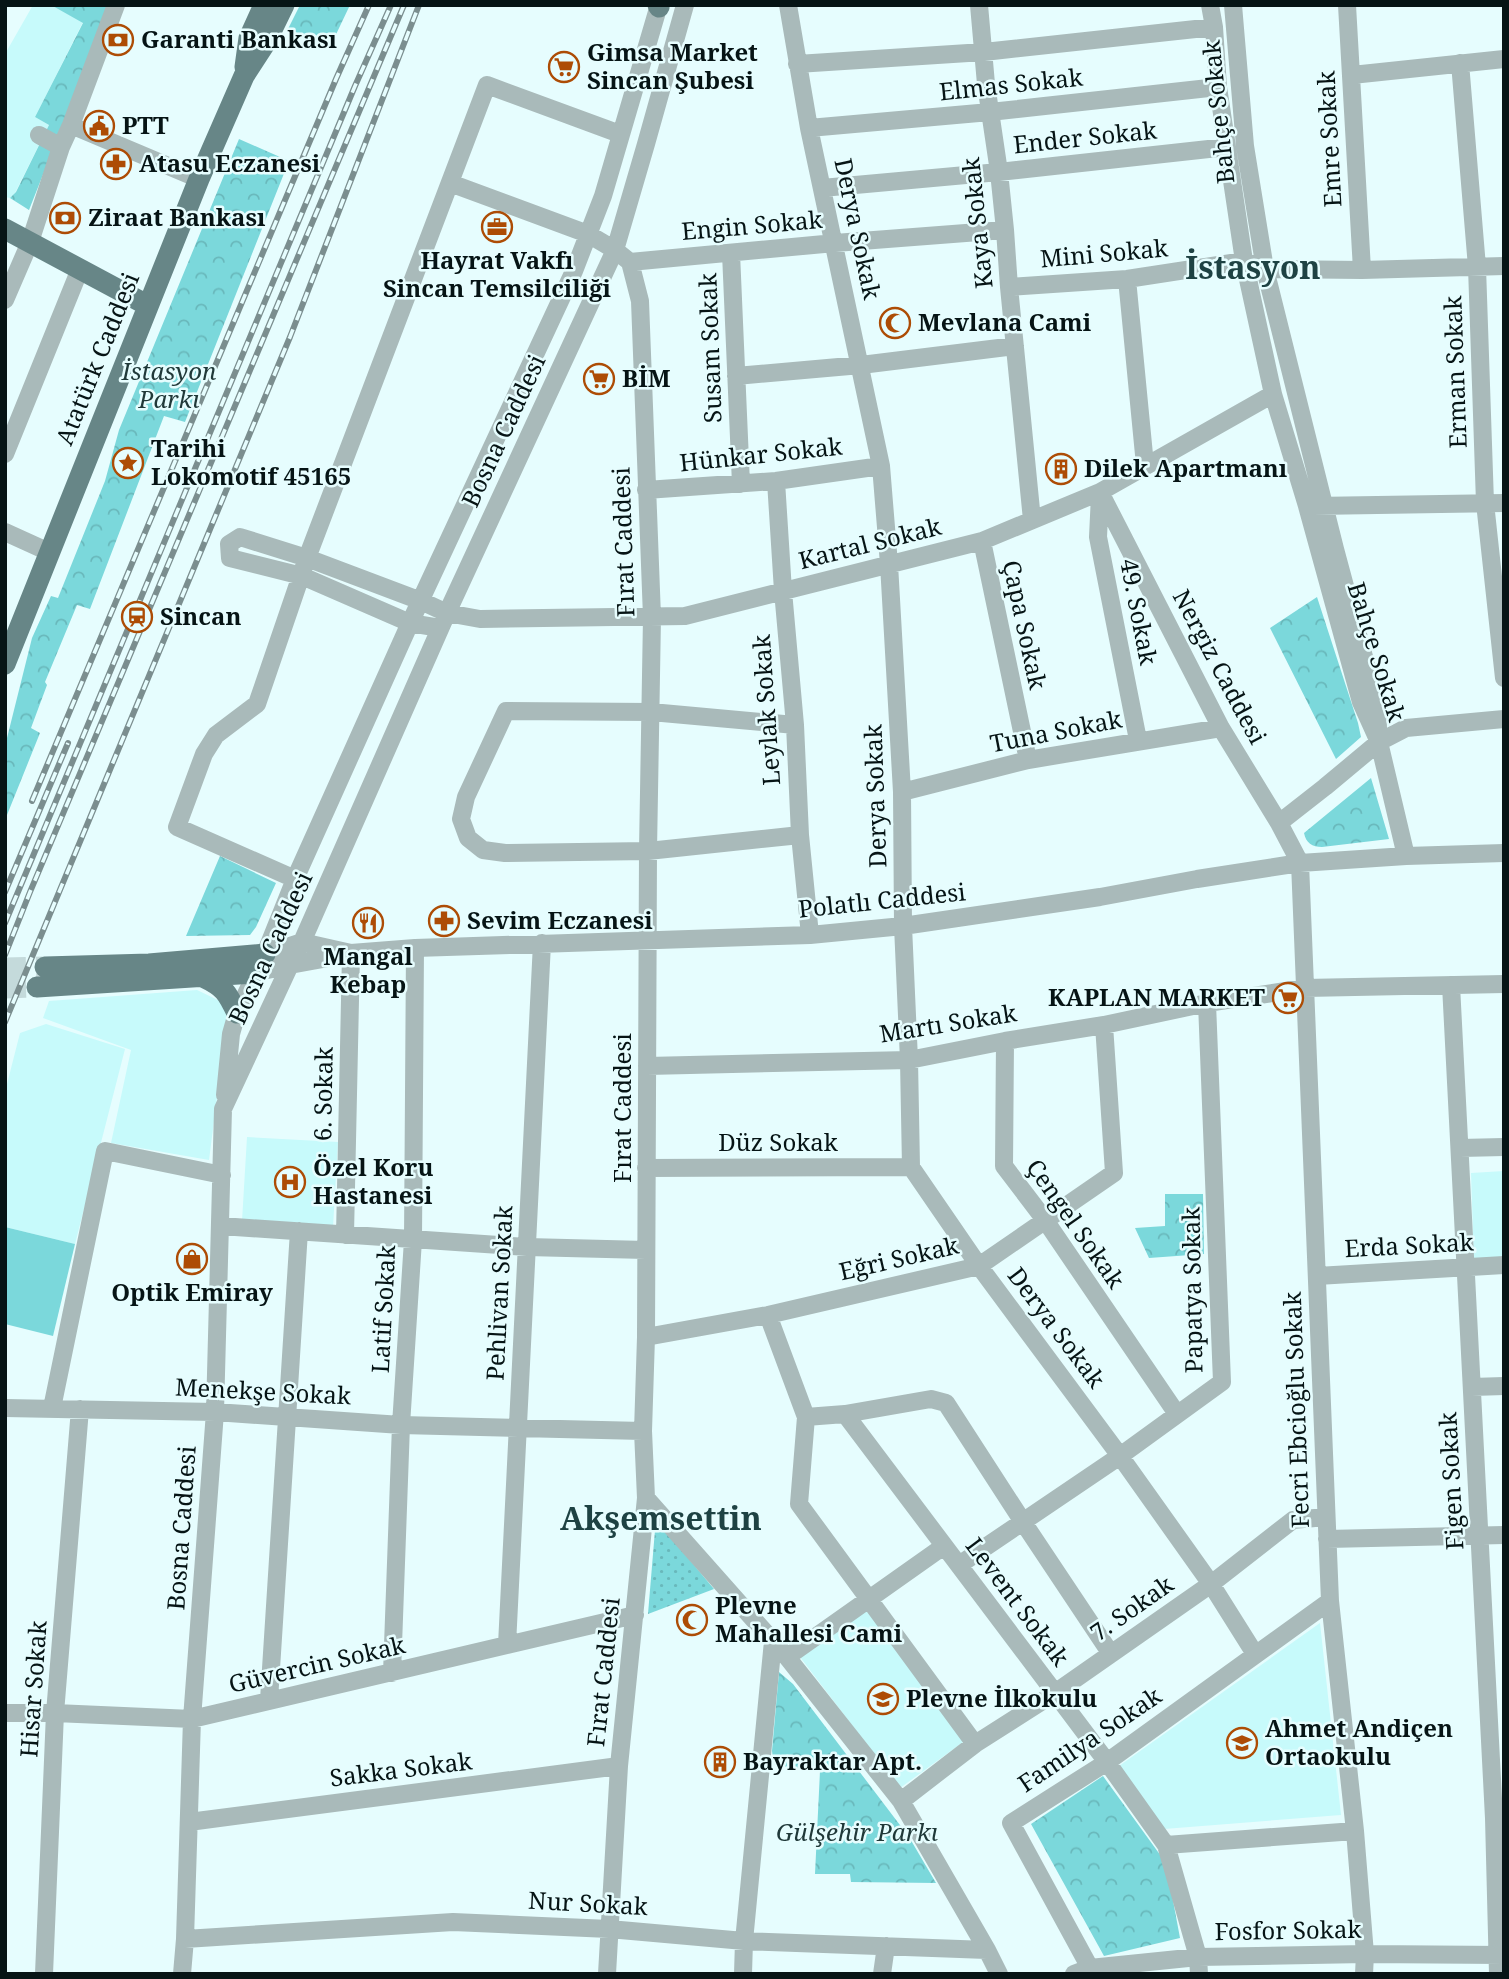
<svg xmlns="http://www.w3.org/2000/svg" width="1509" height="1979" viewBox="0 0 1509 1979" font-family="'Noto Serif',serif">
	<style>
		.built { fill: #c7fafb }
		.grass { fill: url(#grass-dots) }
		.park { fill: url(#park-crowns) }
		.pitch { fill: #7bd8db }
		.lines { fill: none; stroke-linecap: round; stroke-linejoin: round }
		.major-tunnel { stroke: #c4dadb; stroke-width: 21; stroke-dasharray: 21 10; stroke-linecap: butt }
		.minor { stroke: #a9baba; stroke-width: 18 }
		.major { stroke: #678687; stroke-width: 21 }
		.rail-casing { stroke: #7b8e8f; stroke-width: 6 }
		.rail { stroke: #e6fdfe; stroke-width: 3.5; stroke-dasharray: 10; stroke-linecap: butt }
		.labels { text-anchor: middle; stroke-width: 5; stroke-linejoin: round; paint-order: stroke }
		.poi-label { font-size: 24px; font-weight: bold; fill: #061415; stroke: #e6fdfe; text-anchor: start }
		.street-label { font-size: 24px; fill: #061415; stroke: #e6fdfe }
		.park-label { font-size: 24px; font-style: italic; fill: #203939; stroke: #e6fdfe }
		.district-label { font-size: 32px; font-weight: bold; fill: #1e4243; stroke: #e6fdfe }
	</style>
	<defs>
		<pattern id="grass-dots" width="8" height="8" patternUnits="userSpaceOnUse" patternTransform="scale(1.75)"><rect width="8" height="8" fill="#7bd8db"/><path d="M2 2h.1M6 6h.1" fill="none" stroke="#69b8bb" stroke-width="1.8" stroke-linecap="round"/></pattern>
		<pattern id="park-crowns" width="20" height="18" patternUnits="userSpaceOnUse" patternTransform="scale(1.75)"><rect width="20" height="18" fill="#7bd8db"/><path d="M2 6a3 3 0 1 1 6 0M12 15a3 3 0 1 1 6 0" fill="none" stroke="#69b8bb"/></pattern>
	</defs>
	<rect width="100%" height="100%" fill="#e6fdfe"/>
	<path class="built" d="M33,5h18l32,17 -48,95 14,8 -35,70 -4,3 -5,-1v-143z
		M197,990l23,11 8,11 -19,148 -98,-17 20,-93 -88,-32 6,-17z
		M46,1024l79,25 -50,195 -70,-17v-135l15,-59z
		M247,1137l91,5 -5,85 -91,-6z
		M1504,1171v90l-30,2 -3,-90z
		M866,1610l100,130 -66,48 -100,-131z
		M1320,1623l21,192 -177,14 -45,-63z"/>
	<path class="grass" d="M663,1528l51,61 -66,25 7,-84z"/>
	<path class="park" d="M51,5h59l-81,205 -19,-12 6,-6 33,-67 -14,-8 48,-94z
		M300,5h50l-20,42 -42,-18z
		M239,139l50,22 -104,261 -21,-6 -74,193 -13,-4 -32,77 2,3 -16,43 9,5 -35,87v-74l27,-108 19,-42 7,2 47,-117 14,-51z
		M1317,597l41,126 3,14 -25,22 -66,-131z
		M1371,778l18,61 -67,8c-10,0 -16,-4 -18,-14z
		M220,856l56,27 -20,44 -6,8 -64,1z
		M1165,1194h38l1,60 -55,4 -14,-30 30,-2z
		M779,1672l14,12 116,153 27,46 -85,-1 -1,-8h-35l5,-103 -46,-6 -2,-14z
		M1103,1776l63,87 14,75 -76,18 -73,-132z"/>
	<path class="pitch" d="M5,1227l70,17 -22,92 -48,-12z"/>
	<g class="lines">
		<path class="major-tunnel" d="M5,968l40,-1
			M5,988l32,-1"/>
		<path class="minor" d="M788,5l21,123 72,338 8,98 13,228 1,134 6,134 2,107 68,99 141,190 91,128 44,70
			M979,5l7,79 13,88 6,58 4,57 23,233
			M1210,5l4,22 4,60 26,174 29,133 34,112 54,196 18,40 27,114
			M1233,5l12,141 20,123 70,280 42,156 1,23
			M1347,5l15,265
			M1460,63l17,204 8,236 19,175
			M797,64l187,-12 230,-25
			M1352,75l152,-16
			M71,125l128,54
			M809,128l181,-16 228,-25
			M39,135l22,12
			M450,183l138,51 27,16 15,12 10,39 12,316 -4,234 -2,486 -3,94 3,67 -27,268 -12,208
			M822,188l177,-16 228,-25
			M731,253l10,231
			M630,262l205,-19 170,-13
			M1127,279l18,186
			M1009,287l118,-8 117,-18 21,8 97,1 142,-4
			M5,300l25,-58 31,-95 10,-22 45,-120
			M736,376l125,-11 154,-19
			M5,454l75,-185
			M776,481l7,110 12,134 5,110 10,100
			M646,490l130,-9 105,-15
			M1100,492l121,236 58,95 21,40 30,738 25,230 10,123 -1,20
			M1100,495l-2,42 40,203
			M1314,506l190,-3
			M5,532l44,20
			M982,541l46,219
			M440,628l-30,-5 -108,-47 -72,-18 -1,-14 11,-7 67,21 114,43 26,12 33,6 205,-3 297,-75 118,-49 173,-98
			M795,725l-144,-13 -145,-1 -40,86 -5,22 7,19 15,12 22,3 143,-2 152,-16
			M902,792l126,-32 193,-32
			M1279,823l46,-36 54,-45 27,-14 98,-9
			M295,879l-118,-52 27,-73 12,-19 41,-31 50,-146 180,-473 133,49
			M265,954l37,-12 49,11 64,-5 395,-13 93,-9 197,-29 97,-18 103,-16 106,-7 98,-3
			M254,973l36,-8 55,-10
			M1451,985l43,833 4,156
			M1005,1041l-1,125 41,54 132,194
			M647,1066l262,-6 96,-19 99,-16 103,-22 98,-15 199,-4
			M225,1095l6,-61 6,-21 28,-59 30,-75 115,-256 164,-352 29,-75 56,-191
			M1460,1148l44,-1
			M646,1168l265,-1
			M221,1226l306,21 119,3
			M345,1235l6,-282
			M1317,1276l187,-11
			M768,1315l38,102 -7,87 176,240
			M646,1337l122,-22 211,-49 135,-93 -10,-148
			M1472,1387l32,-1
			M5,1408l210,4 186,13 242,6
			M52,1408l53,-257 117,24
			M845,1414l86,-15 15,4 77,119 88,132
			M806,1417l39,-3 262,348 59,83 32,112 1,17
			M646,1498l141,159 114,144 86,149 12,24
			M1327,1539l177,-4
			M959,1565l161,-109 102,-74 -15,-379
			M507,1645l35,-702
			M787,1657l157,-111
			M392,1673l9,-248 12,-185 2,-292
			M269,1700l30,-469
			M5,1713h50l137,6 443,-104
			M901,1801l74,-57 80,-51 156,-109 82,-64 33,-3
			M189,1822l430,-56
			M1166,1845l189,-14
			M185,1939l268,-17 156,7 135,12 243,9
			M1090,1968l-79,-145 96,-61 223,-161
			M44,1974l11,-261 25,-304
			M182,1974l3,-35 7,-220 23,-307 8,-303 67,-144 12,-23 145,-329 168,-363 31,-106 39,-139
			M743,1974l1,-33 29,-300
			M882,1974l4,-28
			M1074,1974l16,-6 108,-11 167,-3 139,1"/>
		<path class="major" d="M658,5l1,2
			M245,67l4,-29 15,-33
			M5,229l142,76
			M5,664l194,-485 45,-103 22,-34 18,-37
			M45,967l104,-3 116,-10
			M203,977c21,10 24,15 34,36
			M37,987l217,-14"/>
		<g class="rail-casing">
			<path id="rail" d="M32,801l304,-722 33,-74
				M5,892l63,-149
				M5,923l350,-837 36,-81
				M5,955l25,-63 374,-887
				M5,1022l285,-685 129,-332"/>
		</g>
		<use href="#rail" class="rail"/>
	</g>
	<defs>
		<g id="bank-ring" transform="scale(1.575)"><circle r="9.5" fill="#e6fdfe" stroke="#ad4c05" stroke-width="1.5"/><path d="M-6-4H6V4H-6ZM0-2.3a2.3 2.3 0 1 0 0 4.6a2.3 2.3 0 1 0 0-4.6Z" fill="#ad4c05"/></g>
		<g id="supermarket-ring" transform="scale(1.575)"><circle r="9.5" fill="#e6fdfe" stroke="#ad4c05" stroke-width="1.5"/><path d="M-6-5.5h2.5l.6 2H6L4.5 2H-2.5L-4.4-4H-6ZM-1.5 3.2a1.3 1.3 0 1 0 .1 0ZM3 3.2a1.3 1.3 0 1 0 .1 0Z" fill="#ad4c05"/></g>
		<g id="civic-ring" transform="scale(1.575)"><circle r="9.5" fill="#e6fdfe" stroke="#ad4c05" stroke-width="1.5"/><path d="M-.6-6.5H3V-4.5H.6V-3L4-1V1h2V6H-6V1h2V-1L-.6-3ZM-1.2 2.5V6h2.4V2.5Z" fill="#ad4c05"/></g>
		<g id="pharmacy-ring" transform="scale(1.575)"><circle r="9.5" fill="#e6fdfe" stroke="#ad4c05" stroke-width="1.5"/><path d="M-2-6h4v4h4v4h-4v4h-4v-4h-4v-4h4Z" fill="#ad4c05"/></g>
		<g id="office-ring" transform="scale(1.575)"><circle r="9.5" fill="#e6fdfe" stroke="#ad4c05" stroke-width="1.5"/><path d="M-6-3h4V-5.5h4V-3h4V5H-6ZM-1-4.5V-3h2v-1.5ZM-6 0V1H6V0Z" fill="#ad4c05"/></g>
		<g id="mosque-ring" transform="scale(1.575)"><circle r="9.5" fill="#e6fdfe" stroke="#ad4c05" stroke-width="1.5"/><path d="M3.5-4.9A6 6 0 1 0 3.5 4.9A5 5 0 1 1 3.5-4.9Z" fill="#ad4c05"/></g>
		<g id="sight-ring" transform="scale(1.575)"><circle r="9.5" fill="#e6fdfe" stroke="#ad4c05" stroke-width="1.5"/><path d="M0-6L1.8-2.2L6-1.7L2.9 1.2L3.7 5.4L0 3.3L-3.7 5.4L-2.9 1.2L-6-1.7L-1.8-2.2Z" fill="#ad4c05"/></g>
		<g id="building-ring" transform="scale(1.575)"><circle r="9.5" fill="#e6fdfe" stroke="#ad4c05" stroke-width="1.5"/><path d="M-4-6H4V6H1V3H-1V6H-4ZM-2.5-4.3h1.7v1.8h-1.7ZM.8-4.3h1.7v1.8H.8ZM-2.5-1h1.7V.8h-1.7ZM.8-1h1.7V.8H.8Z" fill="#ad4c05"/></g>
		<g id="station-ring" transform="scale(1.575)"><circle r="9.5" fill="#e6fdfe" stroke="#ad4c05" stroke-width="1.5"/><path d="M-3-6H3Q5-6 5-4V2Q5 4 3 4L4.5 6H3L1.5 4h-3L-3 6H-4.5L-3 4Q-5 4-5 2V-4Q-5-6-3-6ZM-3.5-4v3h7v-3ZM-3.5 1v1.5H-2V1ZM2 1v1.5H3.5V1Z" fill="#ad4c05"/></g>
		<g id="restaurant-ring" transform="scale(1.575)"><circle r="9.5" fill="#e6fdfe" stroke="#ad4c05" stroke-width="1.5"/><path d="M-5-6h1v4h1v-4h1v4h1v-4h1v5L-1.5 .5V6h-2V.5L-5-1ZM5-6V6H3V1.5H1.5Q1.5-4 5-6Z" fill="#ad4c05"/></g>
		<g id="hospital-ring" transform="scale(1.575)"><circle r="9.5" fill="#e6fdfe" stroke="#ad4c05" stroke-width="1.5"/><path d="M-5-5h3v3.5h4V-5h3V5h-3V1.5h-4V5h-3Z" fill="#ad4c05"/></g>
		<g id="shop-ring" transform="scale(1.575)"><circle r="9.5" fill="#e6fdfe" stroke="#ad4c05" stroke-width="1.5"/><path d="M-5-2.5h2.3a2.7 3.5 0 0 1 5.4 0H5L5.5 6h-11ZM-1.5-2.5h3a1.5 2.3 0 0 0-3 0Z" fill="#ad4c05"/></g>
		<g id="school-ring" transform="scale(1.575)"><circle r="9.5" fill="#e6fdfe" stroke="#ad4c05" stroke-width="1.5"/><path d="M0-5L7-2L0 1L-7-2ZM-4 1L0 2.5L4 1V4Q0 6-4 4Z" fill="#ad4c05"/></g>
	</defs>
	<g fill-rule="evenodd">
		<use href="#bank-ring" x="118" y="40"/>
		<use href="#supermarket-ring" x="564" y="67"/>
		<use href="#civic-ring" x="99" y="126"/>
		<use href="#pharmacy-ring" x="116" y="164"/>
		<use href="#bank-ring" x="65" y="218"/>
		<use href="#office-ring" x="497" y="227"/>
		<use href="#mosque-ring" x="895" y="323"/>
		<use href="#supermarket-ring" x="599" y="379"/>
		<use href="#sight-ring" x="128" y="463"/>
		<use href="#building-ring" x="1061" y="469"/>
		<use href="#station-ring" x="137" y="617"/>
		<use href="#pharmacy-ring" x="444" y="921"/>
		<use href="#restaurant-ring" x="368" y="923"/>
		<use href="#supermarket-ring" x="1288" y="998"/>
		<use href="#hospital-ring" x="290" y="1182"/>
		<use href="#shop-ring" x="192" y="1259"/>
		<use href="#mosque-ring" x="692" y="1620"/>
		<use href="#school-ring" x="883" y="1699"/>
		<use href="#school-ring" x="1242" y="1743"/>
		<use href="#building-ring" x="720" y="1762"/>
	</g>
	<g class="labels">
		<g class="poi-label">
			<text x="141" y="48">Garanti Bankası</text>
			<text x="587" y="61">Gimsa Market<tspan x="587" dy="28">Sincan Şubesi</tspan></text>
			<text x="122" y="134">PTT</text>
			<text x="139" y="172">Atasu Eczanesi</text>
			<text x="88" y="226">Ziraat Bankası</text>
			<text x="497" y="269" text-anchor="middle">Hayrat Vakfı<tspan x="497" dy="28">Sincan Temsilciliği</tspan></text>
			<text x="918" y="331">Mevlana Cami</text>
			<text x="622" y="387">BİM</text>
			<text x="151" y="457">Tarihi<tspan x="151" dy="28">Lokomotif 45165</tspan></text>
			<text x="1084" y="477">Dilek Apartmanı</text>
			<text x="160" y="625">Sincan</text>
			<text x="467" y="929">Sevim Eczanesi</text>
			<text x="368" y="965" text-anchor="middle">Mangal<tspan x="368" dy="28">Kebap</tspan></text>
			<text x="1265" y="1006" text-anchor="end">KAPLAN MARKET</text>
			<text x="313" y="1176">Özel Koru<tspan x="313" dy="28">Hastanesi</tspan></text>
			<text x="192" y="1301" text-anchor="middle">Optik Emiray</text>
			<text x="715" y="1614">Plevne<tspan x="715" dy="28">Mahallesi Cami</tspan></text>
			<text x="906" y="1707">Plevne İlkokulu</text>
			<text x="1265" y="1737">Ahmet Andiçen<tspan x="1265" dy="28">Ortaokulu</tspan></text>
			<text x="743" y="1770">Bayraktar Apt.</text>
		</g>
		<g class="street-label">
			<text transform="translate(1011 85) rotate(-6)" y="8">Elmas Sokak</text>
			<text transform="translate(1219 112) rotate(-96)" y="8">Bahçe Sokak</text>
			<text transform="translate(1085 138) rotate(-6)" y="8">Ender Sokak</text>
			<text transform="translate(1330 139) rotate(-93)" y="8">Emre Sokak</text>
			<text transform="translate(978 223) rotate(-96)" y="8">Kaya Sokak</text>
			<text transform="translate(752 226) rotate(-5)" y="8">Engin Sokak</text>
			<text transform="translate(857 229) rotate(78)" y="8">Derya Sokak</text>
			<text transform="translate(1104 254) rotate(-5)" y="8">Mini Sokak</text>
			<text transform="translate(711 348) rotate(-92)" y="8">Susam Sokak</text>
			<text transform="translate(98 359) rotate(-68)" y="8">Atatürk Caddesi</text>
			<text transform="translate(1456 372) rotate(-92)" y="8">Erman Sokak</text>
			<text transform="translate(504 431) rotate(-65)" y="8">Bosna Caddesi</text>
			<text transform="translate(761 455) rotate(-6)" y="8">Hünkar Sokak</text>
			<text transform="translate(624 542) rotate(-92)" y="8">Fırat Caddesi</text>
			<text transform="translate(870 544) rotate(-14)" y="8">Kartal Sokak</text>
			<text transform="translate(1138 612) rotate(79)" y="8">49. Sokak</text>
			<text transform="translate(1024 625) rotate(78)" y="8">Çapa Sokak</text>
			<text transform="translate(1376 652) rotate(73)" y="8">Bahçe Sokak</text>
			<text transform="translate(1219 667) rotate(62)" y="8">Nergiz Caddesi</text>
			<text transform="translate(767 710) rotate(-94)" y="8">Leylak Sokak</text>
			<text transform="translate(1056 732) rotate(-11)" y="8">Tuna Sokak</text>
			<text transform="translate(876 796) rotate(-92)" y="8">Derya Sokak</text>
			<text transform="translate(882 901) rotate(-6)" y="8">Polatlı Caddesi</text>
			<text transform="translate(271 948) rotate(-65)" y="8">Bosna Caddesi</text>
			<text transform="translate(948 1024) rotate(-9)" y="8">Martı Sokak</text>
			<text transform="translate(324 1094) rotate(-89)" y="8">6. Sokak</text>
			<text transform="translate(623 1108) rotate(-90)" y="8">Fırat Caddesi</text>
			<text x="778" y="1151">Düz Sokak</text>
			<text transform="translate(1075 1224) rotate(55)" y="8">Çengel Sokak</text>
			<text transform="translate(1409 1246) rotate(-3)" y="8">Erda Sokak</text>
			<text transform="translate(899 1259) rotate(-13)" y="8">Eğri Sokak</text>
			<text transform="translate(1193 1290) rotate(-91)" y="8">Papatya Sokak</text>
			<text transform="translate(500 1293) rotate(-87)" y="8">Pehlivan Sokak</text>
			<text transform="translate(384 1309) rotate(-87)" y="8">Latif Sokak</text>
			<text transform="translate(1056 1328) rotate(53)" y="8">Derya Sokak</text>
			<text transform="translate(263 1392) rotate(3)" y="8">Menekşe Sokak</text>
			<text transform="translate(1297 1410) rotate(-92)" y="8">Fecri Ebcioğlu Sokak</text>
			<text transform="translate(1452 1481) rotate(-93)" y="8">Figen Sokak</text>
			<text transform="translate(182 1528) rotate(-86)" y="8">Bosna Caddesi</text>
			<text transform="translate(1017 1602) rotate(53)" y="8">Levent Sokak</text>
			<text transform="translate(1132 1609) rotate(-35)" y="8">7. Sokak</text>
			<text transform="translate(317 1665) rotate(-13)" y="8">Güvercin Sokak</text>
			<text transform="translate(604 1672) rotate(-84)" y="8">Fırat Caddesi</text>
			<text transform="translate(34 1689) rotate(-86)" y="8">Hisar Sokak</text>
			<text transform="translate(1090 1740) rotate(-34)" y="8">Familya Sokak</text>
			<text transform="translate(401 1770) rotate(-7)" y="8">Sakka Sokak</text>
			<text transform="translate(588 1904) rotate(3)" y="8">Nur Sokak</text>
			<text transform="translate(1288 1931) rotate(-1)" y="8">Fosfor Sokak</text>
		</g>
		<g class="park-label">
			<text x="169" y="380">İstasyon<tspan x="169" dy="28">Parkı</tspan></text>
			<text x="857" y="1841">Gülşehir Parkı</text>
		</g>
		<g class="district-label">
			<text x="1253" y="279">İstasyon</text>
			<text x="661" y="1530">Akşemsettin</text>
		</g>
	</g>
	<rect width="1509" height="1979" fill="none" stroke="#061415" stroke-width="14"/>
</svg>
